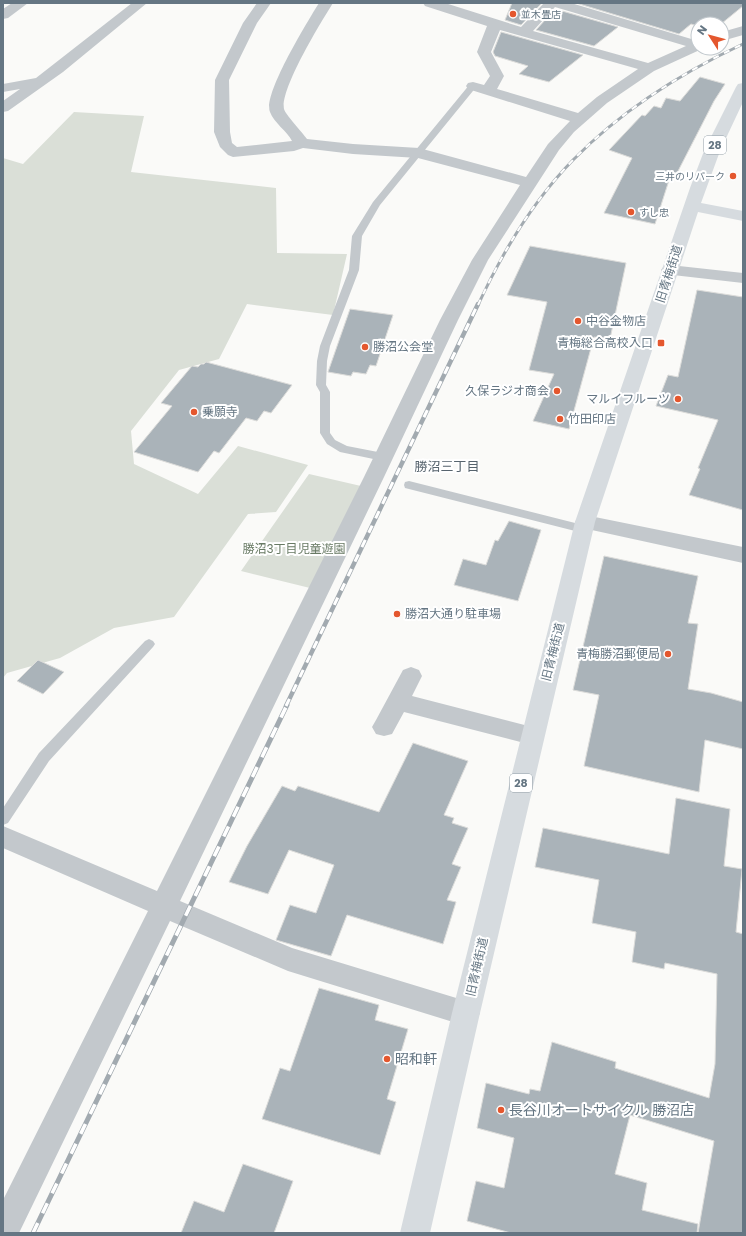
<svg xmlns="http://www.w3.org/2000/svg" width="746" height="1236" viewBox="0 0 746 1236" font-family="Poppins,'Noto Sans JP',sans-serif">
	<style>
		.green { fill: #dadfd7 }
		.building { fill: #aab3b9; stroke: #dcdcda }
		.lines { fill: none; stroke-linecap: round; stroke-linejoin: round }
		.service { fill: #c3c8cc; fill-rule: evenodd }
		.minor { fill: #c3c8cc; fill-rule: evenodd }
		.primary { fill: #d6dbdf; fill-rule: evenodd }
		.rail-far2-casing { stroke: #a2aab0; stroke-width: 3 }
		.rail-far1-casing { stroke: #a2aab0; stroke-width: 4.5 }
		.rail-casing { stroke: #a2aab0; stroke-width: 5 }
		.rail-far2 { stroke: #fff; stroke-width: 2; stroke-dasharray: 6; stroke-linecap: butt }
		.rail-far1 { stroke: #fff; stroke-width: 3; stroke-dasharray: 8; stroke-linecap: butt }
		.rail { stroke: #fff; stroke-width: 3.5; stroke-dasharray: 11; stroke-linecap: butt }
		.poi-dot { fill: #e4572e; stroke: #fff; stroke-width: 1.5 }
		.labels { text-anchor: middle; stroke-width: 4; stroke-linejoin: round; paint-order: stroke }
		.far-poi-label { font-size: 10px; fill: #657683; stroke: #fff; text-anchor: start }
		.shield { fill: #fff; stroke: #939fa8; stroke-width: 1 }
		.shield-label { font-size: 11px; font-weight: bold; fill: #657683 }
		.street-label { font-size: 12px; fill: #657683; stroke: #fff }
		.poi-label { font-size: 12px; fill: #657683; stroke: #fff; text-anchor: start }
		.park-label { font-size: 12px; fill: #687a64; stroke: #fff }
		.neighbourhood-label { font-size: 13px; fill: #57646e; stroke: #fff }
		.near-poi-label { font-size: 14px; fill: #657683; stroke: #fff; text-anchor: start }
	</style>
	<rect width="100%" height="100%" fill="#fafaf8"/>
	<path class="green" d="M74,112l70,4 -13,56 145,16 1,65 70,1 -14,61 -86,-11 -28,55 -40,11 -48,61 3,33 64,30 40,-48 70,19 -32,47 -28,2 -74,103 -60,11 -54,30 -53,15 -4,5v-520l20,6z
		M309,474l52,12 -51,102 -69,-17z"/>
	<path class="building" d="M512,3h30l-21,22 -16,-5z
		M576,3h167v3l-22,18h-23v2l-7,-2 -12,10z
		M555,9l63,18 -24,19 -58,-16z
		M501,32l82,23 -34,27 -30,-8 9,-8 -33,-10 -2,-4z
		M700,77l25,7 -11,17 -38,74 -5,-1 -16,50 -51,-11 28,-55 -23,-8 33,-35 3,1 9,-10 7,2 5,-10 14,3z
		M530,246l96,17 -16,76 -16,-2 -25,92 -36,-8 21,-47 -25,-4 18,-68 -40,-7z
		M697,290l46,7v213l-54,-15 11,-26 -2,-1 20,-48 -62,-14 12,-31 10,2z
		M350,309l43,6 -17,51 -6,-1 -4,9 -13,-2 -2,4 -23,-4z
		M206,362l86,23 -21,28 -7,-2 -7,10 -11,-3 -27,35 -5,-2 -16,21 -64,-20 38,-46 -11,-3 31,-37 6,1 3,-3h3z
		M509,521l32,9 -23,71 -64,-16 9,-26 23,6 9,-25 3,1z
		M604,556l94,20 -10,47 10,1 -10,65 23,4 32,9v47l-38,-9 -6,52 -115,-26 15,-71 -26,-5z
		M38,660l26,12 -21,22 -26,-13z
		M413,743l55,18 -24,54 10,3 -2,5 16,5 -16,36 9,3 -14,33 9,2 -13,42 -96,-29 -16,41 -55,-16 14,-35 26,8 18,-48 -45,-15 -21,44 -39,-12 18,-36 35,-60 13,5 3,-5 81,26z
		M676,798l54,11 -6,57 18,3 -6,63 7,2v299h-45l16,-92 -84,-26 -15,59 32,9 -5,27 56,14 -1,9h-186l-44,-12 9,-40 28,7 10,-50 -37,-10 9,-45 43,11 1,-5 10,2 12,-49 64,20 -1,6 94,30 6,-34 2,-90 -52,-11 -1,6 -32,-7 4,-30 -44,-9 7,-43 -64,-13 8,-39 126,26z
		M319,988l60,17 -4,15 33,9 -21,70 9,3 -16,53 -118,-36 18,-51 10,3z
		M243,1164l50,17 -19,52h-93l13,-32 30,11z"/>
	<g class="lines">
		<path class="service" d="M470,84h3l4,2 -97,119 -18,31 -3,34 -29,76 -3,15 -1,24 4,7v41l5,7 12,6 36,7 4,1 1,3 -1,3 -4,1 -43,-9 -13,-8 -7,-11v-41l-4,-7 1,-24 3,-15 29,-76 3,-34 21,-34z
			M409,481l174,44 4,1 2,3 -2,3 -4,1 -178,-45 -1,-3 1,-3z
			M149,639l4,2 2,3 -2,3 -104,114 -41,62 -5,2v-17l36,-55 106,-112z"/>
		<path class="minor" d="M12,3h16l-20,15 -5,1v-10z
			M132,3h15l-84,69 -55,39 -5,1v-11l17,-12 -17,3v-8l33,-6z
			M257,3h14l-14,20 -28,57 1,52 2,11 5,4 55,-6c-5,-10 -18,-18 -22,-29 -7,-17 34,-84 44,-101l5,-8h14c-12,19 -53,86 -49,106 1,5 18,23 23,30l46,5 66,4 107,29 22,-33 22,-23 -102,-32 -2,-3 2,-3 5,-1 11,3 6,-9 -13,-24 10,-26 -62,-20 -2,-3h22l76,24 23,-24h27l127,38v7h6l-50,23 -47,32 -33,29 -15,18 -71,110 -30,60 -74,157 -204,424 112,47 184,56 4,9 -4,9 -10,4 -178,-55 -118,-50 -151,312h-16v-33l145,-289 -145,-63v-22l154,65 207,-414 76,-157 32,-60 48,-75 -102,-27 -65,-4 -50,-6 -9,3 -61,6 -5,-2 -8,-8 -6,-15 1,-52 28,-57zM555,7l131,39 -38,17 -115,-32zM500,30l138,39 -41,28 -19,16 -81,-24 7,-13 -13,-24z
			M743,26v9l-21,6v-9z
			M670,265l73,8v10l-79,-9 -3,-4 3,-4z
			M585,515l158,32v16l-165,-36 -3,-5 3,-5z
			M411,667l8,3 3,6 -10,20 128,33 4,7 -4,7 -8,2 -128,-33 -12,22 -8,2 -8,-2 -4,-7 4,-7 27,-50z"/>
		<path class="primary" d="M743,83v19l-23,49 -19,52 42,8v10l-45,-9 -103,310 -115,491 -50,220h-30l52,-220 123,-491 115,-334 14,-37 32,-64 2,-3z"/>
		<g class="rail-far2-casing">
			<path id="rail-far2" d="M478,305c24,-52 54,-103 95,-145 48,-49 108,-87 170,-116"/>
		</g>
		<g class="rail-far1-casing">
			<path id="rail-far1" d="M286,706l192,-402"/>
		</g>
		<g class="rail-casing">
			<path id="rail" d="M33,1233l254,-528"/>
		</g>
		<use href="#rail-far2" class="rail-far2"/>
		<use href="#rail-far1" class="rail-far1"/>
		<use href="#rail" class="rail"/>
	</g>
	<g class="poi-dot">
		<circle cx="513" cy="14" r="4"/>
		<circle cx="733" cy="176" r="4"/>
		<circle cx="631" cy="212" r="4"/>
		<circle cx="578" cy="321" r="4"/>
		<rect x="657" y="339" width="8" height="8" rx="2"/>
		<circle cx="365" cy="347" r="4"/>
		<circle cx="557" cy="391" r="4"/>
		<circle cx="678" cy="399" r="4"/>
		<circle cx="194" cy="412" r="4"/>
		<circle cx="560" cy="419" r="4"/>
		<circle cx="397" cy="614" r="4"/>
		<circle cx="668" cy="654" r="4"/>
		<circle cx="387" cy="1059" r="4"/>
		<circle cx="501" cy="1110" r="4"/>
	</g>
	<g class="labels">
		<g class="far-poi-label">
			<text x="521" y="18">並木畳店</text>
			<text x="725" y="180" text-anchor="end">三井のリパーク</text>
			<text x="639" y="216">すし忠</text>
		</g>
		<g class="shield">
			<rect x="704" y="136" width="22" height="18" rx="3"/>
			<rect x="510" y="774" width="22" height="18" rx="3"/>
		</g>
		<g class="shield-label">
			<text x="715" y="149">28</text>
			<text x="521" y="787">28</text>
		</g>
		<g class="street-label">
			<text transform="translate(669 274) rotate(-72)" y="4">旧青梅街道</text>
			<text transform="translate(553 652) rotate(-76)" y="4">旧青梅街道</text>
			<text transform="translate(477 967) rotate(-77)" y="4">旧青梅街道</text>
		</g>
		<g class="poi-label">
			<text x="586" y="325">中谷金物店</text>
			<text x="653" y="347" text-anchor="end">青梅総合高校入口</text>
			<text x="373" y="351">勝沼公会堂</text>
			<text x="549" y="395" text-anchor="end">久保ラジオ商会</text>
			<text x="670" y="403" text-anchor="end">マルイフルーツ</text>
			<text x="202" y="416">乗願寺</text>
			<text x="568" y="423">竹田印店</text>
			<text x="405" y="618">勝沼大通り駐車場</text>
			<text x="660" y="658" text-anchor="end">青梅勝沼郵便局</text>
		</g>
		<g class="park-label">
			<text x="294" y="553">勝沼3丁目児童遊園</text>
		</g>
		<g class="neighbourhood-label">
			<text x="447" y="471">勝沼三丁目</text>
		</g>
		<g class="near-poi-label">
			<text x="395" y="1064">昭和軒</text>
			<text x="509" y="1115">長谷川オートサイクル 勝沼店</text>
		</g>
	</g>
	<rect width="746" height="1236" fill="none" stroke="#657683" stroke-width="8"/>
	<g transform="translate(710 36) rotate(306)"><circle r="19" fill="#ffffff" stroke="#c1c8cd"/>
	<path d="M0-3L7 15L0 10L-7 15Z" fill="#e4572e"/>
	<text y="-6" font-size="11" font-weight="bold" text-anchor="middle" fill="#657683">N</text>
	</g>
</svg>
